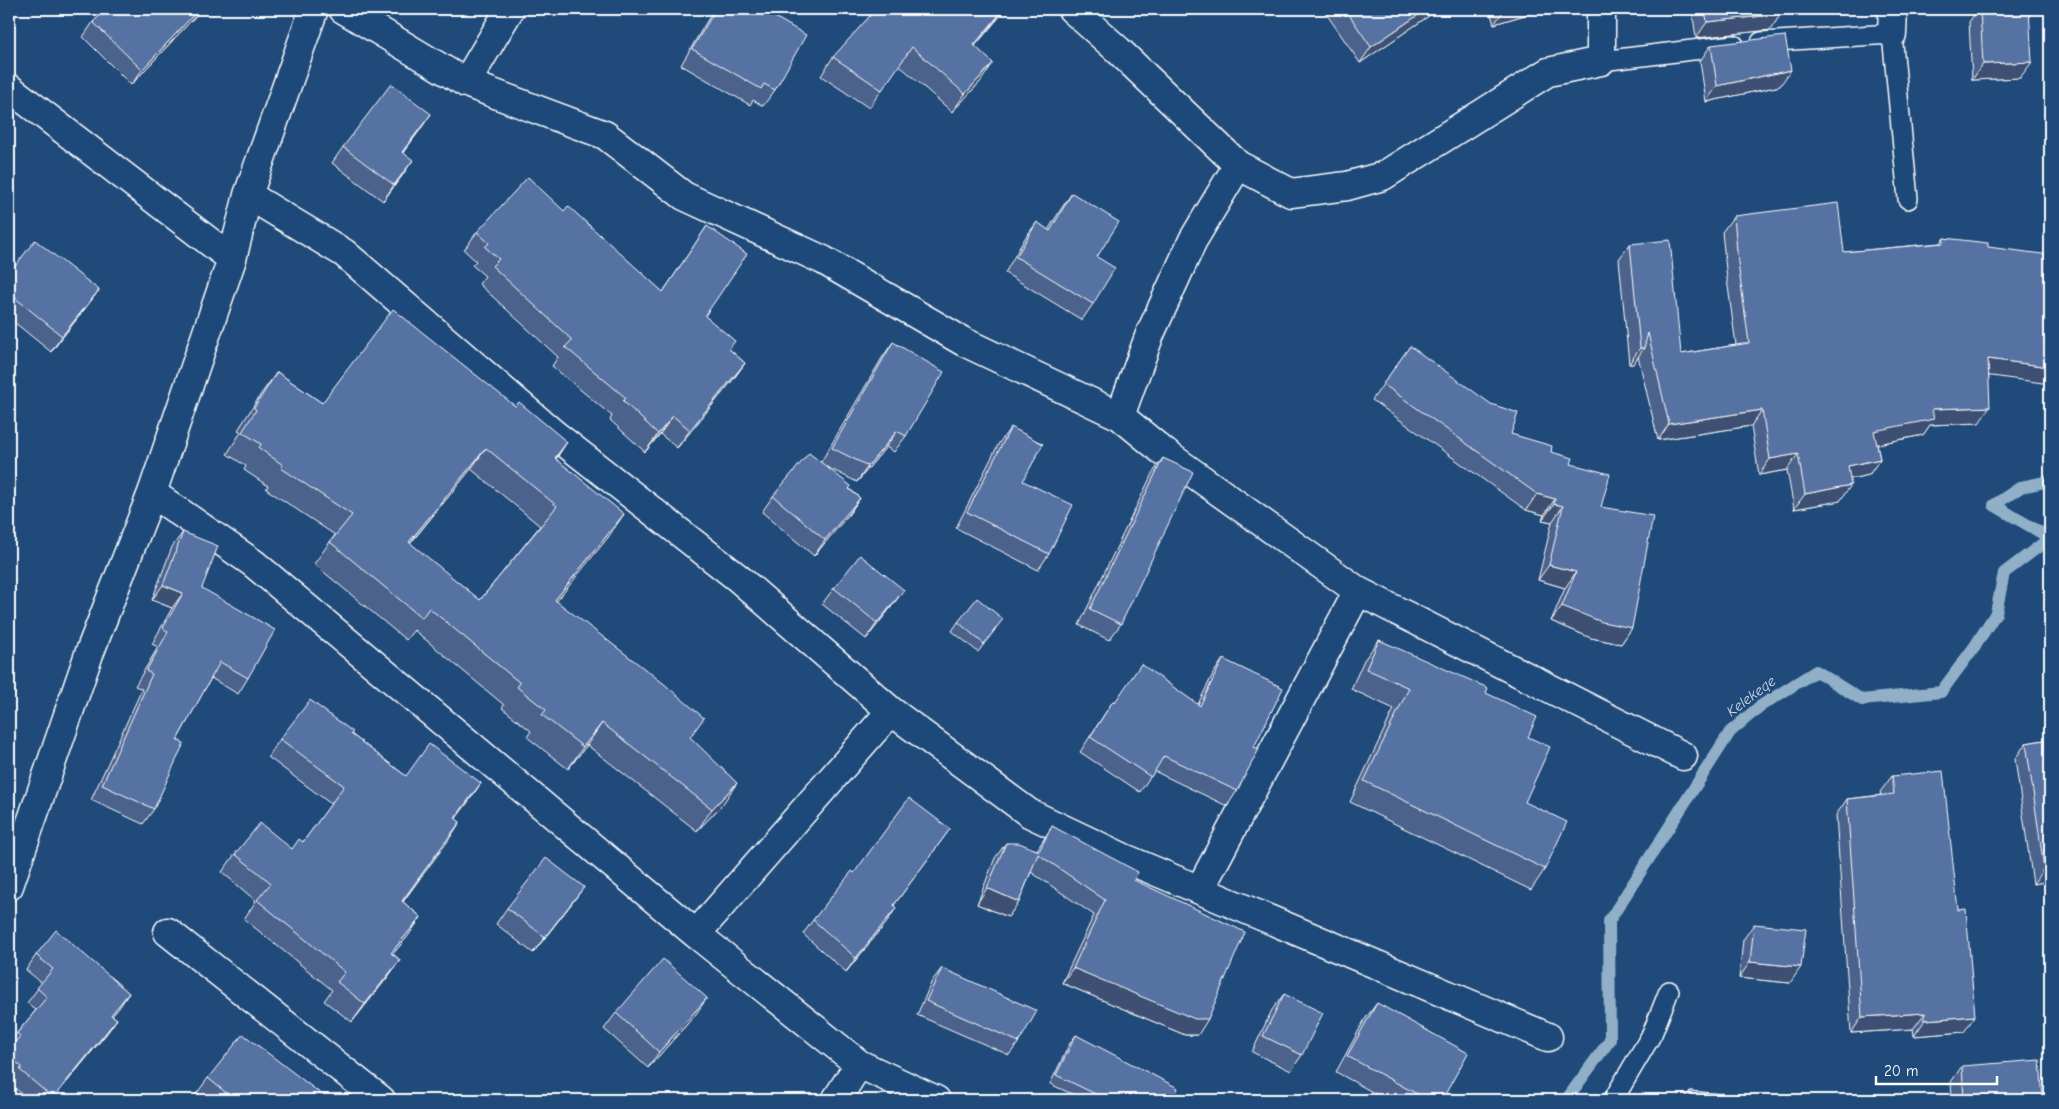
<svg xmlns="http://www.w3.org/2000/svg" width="2059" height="1109" viewBox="0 0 2059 1109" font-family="'Comic Neue',sans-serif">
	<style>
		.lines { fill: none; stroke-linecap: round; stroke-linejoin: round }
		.stream { stroke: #91b0c8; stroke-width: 12 }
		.lane-casing { stroke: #fff; stroke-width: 22 }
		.street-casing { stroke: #fff; stroke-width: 31 }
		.lane { stroke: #1f4a7a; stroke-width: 19 }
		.street { stroke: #1f4a7a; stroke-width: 28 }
		.wall { fill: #4b628c; stroke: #fff; fill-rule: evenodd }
		.shaded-wall { fill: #3d5072; stroke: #fff }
		.building { fill: #5772a3; stroke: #fff; fill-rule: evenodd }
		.labels { text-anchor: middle; stroke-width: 4; stroke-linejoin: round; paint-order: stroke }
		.water-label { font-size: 15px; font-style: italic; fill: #d1dee8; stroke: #1f4a7a }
	</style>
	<rect width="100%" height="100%" fill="#1f4a7a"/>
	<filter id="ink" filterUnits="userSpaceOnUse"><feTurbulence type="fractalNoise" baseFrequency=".02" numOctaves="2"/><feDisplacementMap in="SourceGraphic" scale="10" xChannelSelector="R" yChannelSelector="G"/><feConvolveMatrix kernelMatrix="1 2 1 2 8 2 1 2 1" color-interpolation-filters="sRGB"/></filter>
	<g filter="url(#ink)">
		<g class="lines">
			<path class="stream" d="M2050,481l-29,6 -27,18 56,33
				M1566,1100l44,-60 -1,-119 121,-189 29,-25 57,-36 46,29 79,-8 34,-46 21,-33 8,-40 46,-35"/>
			<g class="lane-casing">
				<path id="lane" d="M1761,42l131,-8 16,165
					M1601,61l133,-16
					M1613,1100l39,-66 17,-43"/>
			</g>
			<g class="street-casing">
				<path id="street" d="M343,9l123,74 139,52 79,61 139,64 141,82 156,74 45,37 193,138 325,165
					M1072,9l46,41 120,115 53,28 56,-7 36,-10 165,-104 53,-11v-52
					M1892,34l1,-25
					M466,83l44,-74
					M9,88l223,171
					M248,195l96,58 210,181 184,144 153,133 138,102 95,45 424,179
					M1120,416l30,-82 43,-94 45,-75
					M152,493l101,70 443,371 163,130 77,36
					M9,886l80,-232 63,-161 80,-234 16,-64 66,-186
					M1200,889l158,-298
					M168,932l213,168
					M696,934l195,-223
					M836,1100l23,-36"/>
			</g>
			<use href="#lane" class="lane"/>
			<use href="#street" class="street"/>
		</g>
		<path class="wall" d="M106,9h96l-71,76 -48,-48 10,-15z
			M714,9h47l14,81 -12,16 -10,-6 -3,5 -69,-40z
			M1323,9h116l-79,54z
			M1489,9h48l-2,3 -41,12z
			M1692,9h88l1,5 -11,16 -74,8z
			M1978,9h51l-9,69 -48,2 -3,-58z
			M1002,14l-27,32 6,35 -29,31 -53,-47 -30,43 -48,-32 12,-19z
			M1711,45l69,41 -74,16 -6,-41z
			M420,130l-17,23 -1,23 -19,25 -51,-38 11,-16z
			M1072,193l25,64 -4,47 -11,16 -77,-47 20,-35 12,-16 11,8 13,-21z
			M564,211l99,81 44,-66 -2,90 24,33 16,14 -13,18 -55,67 -17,-14 -15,18 -35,-32 2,-4 -60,-50 6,-9 -79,-73 6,-8 -13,-11 4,-4 -12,-11 13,-18z
			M1734,216l110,36 96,-9 4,-5 44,9 1,129 -10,47 -49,2 -7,10 -46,9 3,15 -11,16 -19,4 -10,22 -46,8 -7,-39 -28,5 -8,-49 -93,14 -20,-84 -5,8h-4l-10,-105 11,-15 51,110 55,-9 -9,-66 -5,-47z
			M9,274l90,16 -12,16 -36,46 -42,-34z
			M893,342l13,94 -12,16 -8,-5 -29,35 -30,-15 23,22 10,9 -11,16 -35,42 -52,-44 11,-16 48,-34 61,-104z
			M1410,346l101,88 40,18 20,12 61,164 -11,16 -30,-6 -40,-17 14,-33 -27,-8 14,-58 -10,-2 2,-5 -18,-5 -154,-110z
			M277,372l45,31 193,3 52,36 -11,17 53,77 -53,65 134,137 32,67 -25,26 -110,-86 -19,24 -41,-32 4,-6 -29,-23 2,-3 -90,-75 -8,10 -92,-76 21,-29 -69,-46 2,-3 -24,-16 2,-4 -19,-12 14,-22 -3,-2 23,-36zM471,469l69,57 -60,74 -70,-56z
			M1011,427l12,54 26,73 -11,16 -82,-42 43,-85z
			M1163,458l-42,166 -12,16 -30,-15 73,-151z
			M183,532l19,56 46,90 -10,16 -27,-16 -34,62 -23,69 -11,15 -52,-24 51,-111 -7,-3 23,-39 -6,-3 20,-36 -20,-8 20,-53z
			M834,588l58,18 -26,33 -44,-35z
			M958,622l39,5 -19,25 -26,-21z
			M1379,640l107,53 42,44 -3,65 20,67 -14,21 -181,-88 44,-93 -43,-20 13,-29z
			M1223,659l31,88 -17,44 -10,15 -73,-35 -14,21 -60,-40 33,-51 2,1 83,2 15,-30z
			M351,734l55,42 75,7 -26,36 5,3 -57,80 18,15 -13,19 -15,18 7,6 -13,18 -35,44 -28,-21 8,-11 -88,-71 12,-18 -34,-29 13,-18 57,-5 11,-7 28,-38 -63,-47 12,-18z
			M2050,739v142l-17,3 -18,-125 11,-16z
			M1892,776l72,256 -50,4 -1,-7 -62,4 -15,-218 11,-16 34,-4 -1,-3z
			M1052,826l82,54 64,155h-13l-123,-52 32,-68 -63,-43 -12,30 -11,15 -31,-13 18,-46 11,-15 31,7z
			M950,829l-56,76 -7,17 -41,50 -43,-38 10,-14 41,-47z
			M572,903l-39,50 -37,-29 11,-16z
			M1754,924l36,59 -51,-5 4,-38z
			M36,955l93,38 -17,23 5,3 -10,14 -55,67h-23l-19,-16 2,-3 -3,-3v-33l8,-12 19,-23 -9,-7 15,-20 -16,-13z
			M942,968l77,74 -10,13 -92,-40 15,-34z
			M1284,994l18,61 -11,16 -39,-19 20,-42z
			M1377,1003l65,97h-55l-51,-28 29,-53z
			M616,1013l80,1 -48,54 -44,-39z
			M1076,1035l97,65h-88l-35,-16 20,-41z
			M1962,1066l81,34h-91l-1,-18z
			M208,1078l121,22h-131l-4,-3z
			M1690,1091l98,9h-105z"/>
		<path class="shaded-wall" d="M199,9h3l-71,76 11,-15z
			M1004,9h1l-44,54 13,-18z
			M1427,9h12l-79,54 11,-16z
			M1505,9h32l-2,3 -41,12z
			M1781,14l-11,16 -74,8 11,-16z
			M2032,62l-12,16 -48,2 11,-16z
			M993,63l-12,18 -29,31 13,-18z
			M1791,70l-11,16 -74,16 11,-16z
			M431,114l-11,16 -29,38 11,-16z
			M413,160l-11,16 -19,25 11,-16z
			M99,290l-12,16 -36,46 11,-16z
			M1640,348h4l-11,16h-4z
			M1988,359l62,8v17l-73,-10z
			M745,363l-13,18 -55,67 13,-18z
			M1990,407l-11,16 -49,2 -7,10 -60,12 11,-16 58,-22z
			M1762,410l-11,16 -93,14 11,-16z
			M673,416l-13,18 -15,18 13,-18z
			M897,431l-11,16 -29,35 11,-16z
			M567,442l-15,22 3,-6z
			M486,448l-15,21 -78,95 16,-22z
			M1798,454l-11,16 -28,5 11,-16z
			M1880,459l-11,16 -32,7 11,-16z
			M1851,485l-11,16 -46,8 11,-15z
			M1537,494l18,5 -11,16 -18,-5z
			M860,498l-11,16 -35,42 11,-16z
			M1554,504l9,2 -11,16 -10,-2z
			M624,514l-15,22 -69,86 15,-22z
			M1549,565l27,7 -11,16 -27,-8z
			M163,585l20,8 -11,15 -20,-8z
			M904,590l-12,16 -26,33 11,-16z
			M1562,606l70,22 -11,16 -30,-6 -40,-17z
			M602,723l-15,22 -19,24 15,-22z
			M481,783l-12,18 -27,36 13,-19z
			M737,783l-15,22 -25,26 15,-22z
			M460,822l-12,19 -59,79 13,-19z
			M2050,867v14l-17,3 11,-16z
			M584,887l-12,16 -39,50 12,-16z
			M987,888l32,14 -11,15 -31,-13z
			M896,908l-9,14 -41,50 10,-14z
			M421,917l-13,19 -30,35 13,-18z
			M400,960l-13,18 -35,44 13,-18z
			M1750,962l51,5 -11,16 -51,-5z
			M1073,968l135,51 -10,16h-13l-123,-52z
			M129,993l-10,15 -18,21 10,-14z
			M707,998l-11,16 -48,54 11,-16z
			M1925,1013l-12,16 -62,4 11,-16z
			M1975,1016l-11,16 -50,4 11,-16z
			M117,1019l-10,14 -55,67h-1z"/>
		<path class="building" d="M106,9h93l-57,61 -49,-48z
			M716,9h45l45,26 -31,55 -11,-6 -3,5 -69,-40z
			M876,9h128l-30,36 19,18 -28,31 -53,-47 -30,43 -49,-33z
			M1345,9h82l-56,38z
			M1705,9h75l1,5 -74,8z
			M1980,9h49l3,53 -49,2z
			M1785,36l6,34 -74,16 -6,-41z
			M391,84l40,30 -29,38 11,8 -19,25 -51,-38z
			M528,177l36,34 4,-5 95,86 44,-66 40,28 -42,62 30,25 -6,8 16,14 -55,67 -17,-14 -15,18 -35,-33 3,-3 -61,-51 7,-7 -80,-74 7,-7 -14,-12 4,-4 -12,-11z
			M1072,193l47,29 -22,35 18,11 -22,36 -77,-47 21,-35 13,9z
			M1838,203l6,49 99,-9 1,-5 44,5v4l62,8v112l-62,-8 2,48 -58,2 2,10 -60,12 6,28 -32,7 3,19 -46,9 -7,-40 -28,5 -8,-49 -93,14 -21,-91 -4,15h-4l-10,-104 40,-4 11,114 68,-11 -11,-80 -4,-47z
			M35,240l64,50 -37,46 -53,-43v-19z
			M393,309l122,97 4,-4 48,40 -12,16 69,56 -69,86 108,83 41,35 -14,19 47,46 -25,26 -110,-86 -19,24 -41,-32 4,-5 -29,-23 3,-4 -91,-75 -7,10 -92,-76 22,-27 -71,-47 2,-3 -24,-17 2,-4 -19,-12 14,-22 -2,-2 23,-36 45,31zM486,448l71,58 -77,94 -71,-58z
			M893,342l51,30 -38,64 -9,-5 -29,35 -36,-18z
			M1410,346l81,58 27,9 -7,21 41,12 -1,6 22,6 -2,6 39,10 -9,33 52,9 -21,112 -30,-6 -40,-16 14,-34 -27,-7 14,-59 -9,-2 1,-5 -18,-5 -154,-110z
			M1011,427l32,17 -20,37 50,24 -24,49 -82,-42z
			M809,453l42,33 -2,3 11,9 -35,42 -52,-44z
			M1163,458l30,14 -72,152 -31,-15z
			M183,532l35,14 -16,42 73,42 -27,48 -28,-16 -43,78 7,3 -30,66 -52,-24 50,-111 -6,-3 22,-39 -5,-4 20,-35 -20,-8z
			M860,555l44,35 -27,33 -43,-35z
			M977,598l26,21 -19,25 -26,-22z
			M1379,640l109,48 -2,5 51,24 -9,20 22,10 -25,55 42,20 -22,47 -181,-88 45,-93 -43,-19z
			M1223,659l60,29 -29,59 5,2 -22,42 -73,-35 -13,21 -61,-40 23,-36 2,1 26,-38 59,42z
			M310,700l43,32 -2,2 55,42 23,-32 52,39 -26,35 5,4 -58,79 19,16 -30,36 9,7 -35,44 -28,-22 8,-10 -88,-72 14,-17 -36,-29 25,-31 32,26 7,-10 4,3 41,-56 -64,-47z
			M2050,739v128l-6,1 -18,-125z
			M1943,771l15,139 8,-1 9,107 -50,4v-7l-63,4 -15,-218 47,-5 -2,-18z
			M909,798l41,31 -56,76 2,3 -40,50 -43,-38 39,-49 2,2z
			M1052,826l86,46 -4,8 111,52 -37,87h-13l-122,-51 32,-68 -67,-46 -19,48 -32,-14 19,-45h13l20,8z
			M546,858l38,29 -39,50 -38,-29z
			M1754,924l52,5 -5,38 -51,-5z
			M56,930l73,63 -18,22 6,4 -64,79 -33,-28 2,-3 -13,-11v-6l11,-14 -3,-3 30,-36 -10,-9 16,-19 -17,-14z
			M663,959l44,39 -48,54 -43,-39z
			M942,968l95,43 -18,31 -93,-41z
			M1284,994l39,19 -21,42 -39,-19z
			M1377,1003l91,50 -26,47h-14l-81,-44z
			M243,1034l86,66h-100l2,-3 -23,-19z
			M1076,1035l102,53 -5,12h-56l-7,-3 -2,3 -52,-25z
			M2040,1060l3,40h-79l-2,-34z
			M1690,1091l98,9h-99z"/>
	</g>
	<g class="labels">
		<g class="water-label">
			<text transform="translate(1751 696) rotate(-37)" y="5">Kelekeqe</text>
		</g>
	</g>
	<rect width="2059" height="1109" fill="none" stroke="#1f4a7a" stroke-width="30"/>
	<rect x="15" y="15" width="2029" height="1079" fill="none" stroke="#fff" stroke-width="2" filter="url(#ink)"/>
	<path d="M1876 1076v8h121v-8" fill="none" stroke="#ffffff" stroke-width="2.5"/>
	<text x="1884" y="1076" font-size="15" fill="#ffffff" stroke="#1f4a7a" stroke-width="4" paint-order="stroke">20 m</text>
</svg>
